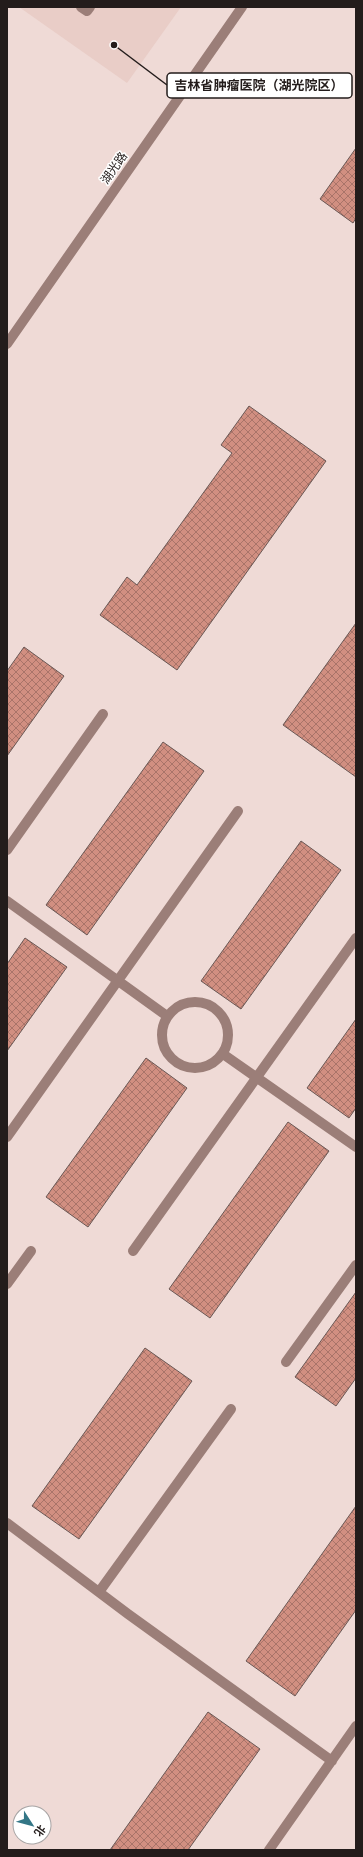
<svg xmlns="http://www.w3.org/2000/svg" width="363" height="1857" viewBox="0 0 363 1857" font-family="'Alegreya Sans','Noto Sans SC',sans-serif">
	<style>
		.built { fill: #e9cdc7 }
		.building { fill: url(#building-cross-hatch); stroke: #6a5855 }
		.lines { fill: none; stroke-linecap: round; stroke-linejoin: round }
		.minor { stroke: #9b7e78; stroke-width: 10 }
		.labels { text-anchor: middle; stroke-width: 3; stroke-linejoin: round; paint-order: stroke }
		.street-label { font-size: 12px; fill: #231c1b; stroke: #fff }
		.leader { fill: none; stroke: #231c1b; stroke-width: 1.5 }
		.callout-dot { fill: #231c1b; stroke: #fff; stroke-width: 1.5 }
		.callout { fill: #fff; stroke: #231c1b; stroke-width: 1.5 }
		.callout-label { font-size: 13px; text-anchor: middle; font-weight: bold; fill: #231c1b }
	</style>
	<defs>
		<pattern id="building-cross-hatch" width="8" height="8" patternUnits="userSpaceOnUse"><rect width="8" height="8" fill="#d18f81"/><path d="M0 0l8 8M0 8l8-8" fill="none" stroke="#a97469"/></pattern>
	</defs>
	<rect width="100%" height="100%" fill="#efdad6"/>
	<path class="built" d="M19,7h162l-54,76z"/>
	<path class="building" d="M356,148v70l-3,5 -33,-24z
		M249,406l77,55 -149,209 -77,-55 27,-38 10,8 95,-132 -11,-8z
		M356,623v154l-73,-52z
		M24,647l40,29 -57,80v-85z
		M163,742l41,29 -117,164 -41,-30z
		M301,841l40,29 -100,139 -40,-28z
		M25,938l42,29 -60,84v-87z
		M356,1019v89l-7,10 -42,-30z
		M146,1058l41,30 -99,139 -42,-30z
		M288,1122l41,29 -119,167 -41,-29z
		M356,1292v86l-20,28 -41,-29z
		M145,1348l47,33 -113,158 -47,-33z
		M356,1506v104l-61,86 -49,-35z
		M208,1712l52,37 -72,101h-78z"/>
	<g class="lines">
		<path class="minor" d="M81,7l6,4 3,-4
			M7,344l235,-337
			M7,850l96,-136
			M7,901l160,115
			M162 1035a33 33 0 1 1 66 0a33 33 0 1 1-66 0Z
			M223,1054l133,93
			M7,1137l231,-326
			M133,1251l223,-313
			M7,1284l24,-33
			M286,1362l70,-97
			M7,1523l121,91 204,147
			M99,1592l132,-183
			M269,1850l87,-124"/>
	</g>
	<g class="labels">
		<g class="street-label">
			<text transform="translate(114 168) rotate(-55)" y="4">湖光路</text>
		</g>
	</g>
	<path class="leader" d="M114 45L167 85"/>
	<circle class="callout-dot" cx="114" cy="45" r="4"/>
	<rect class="callout" x="167" y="73" width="185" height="25" rx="4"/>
	<g class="callout-label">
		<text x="259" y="90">吉林省肿瘤医院（湖光院区）</text>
	</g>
	<rect width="363" height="1857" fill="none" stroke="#231c1b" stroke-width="16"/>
	<g transform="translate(32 1825) rotate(126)"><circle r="19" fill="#ffffff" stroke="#a7a4a4"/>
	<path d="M0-3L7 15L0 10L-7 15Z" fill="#337686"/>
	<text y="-6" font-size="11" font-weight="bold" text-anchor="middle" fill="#231c1b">北</text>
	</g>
</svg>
